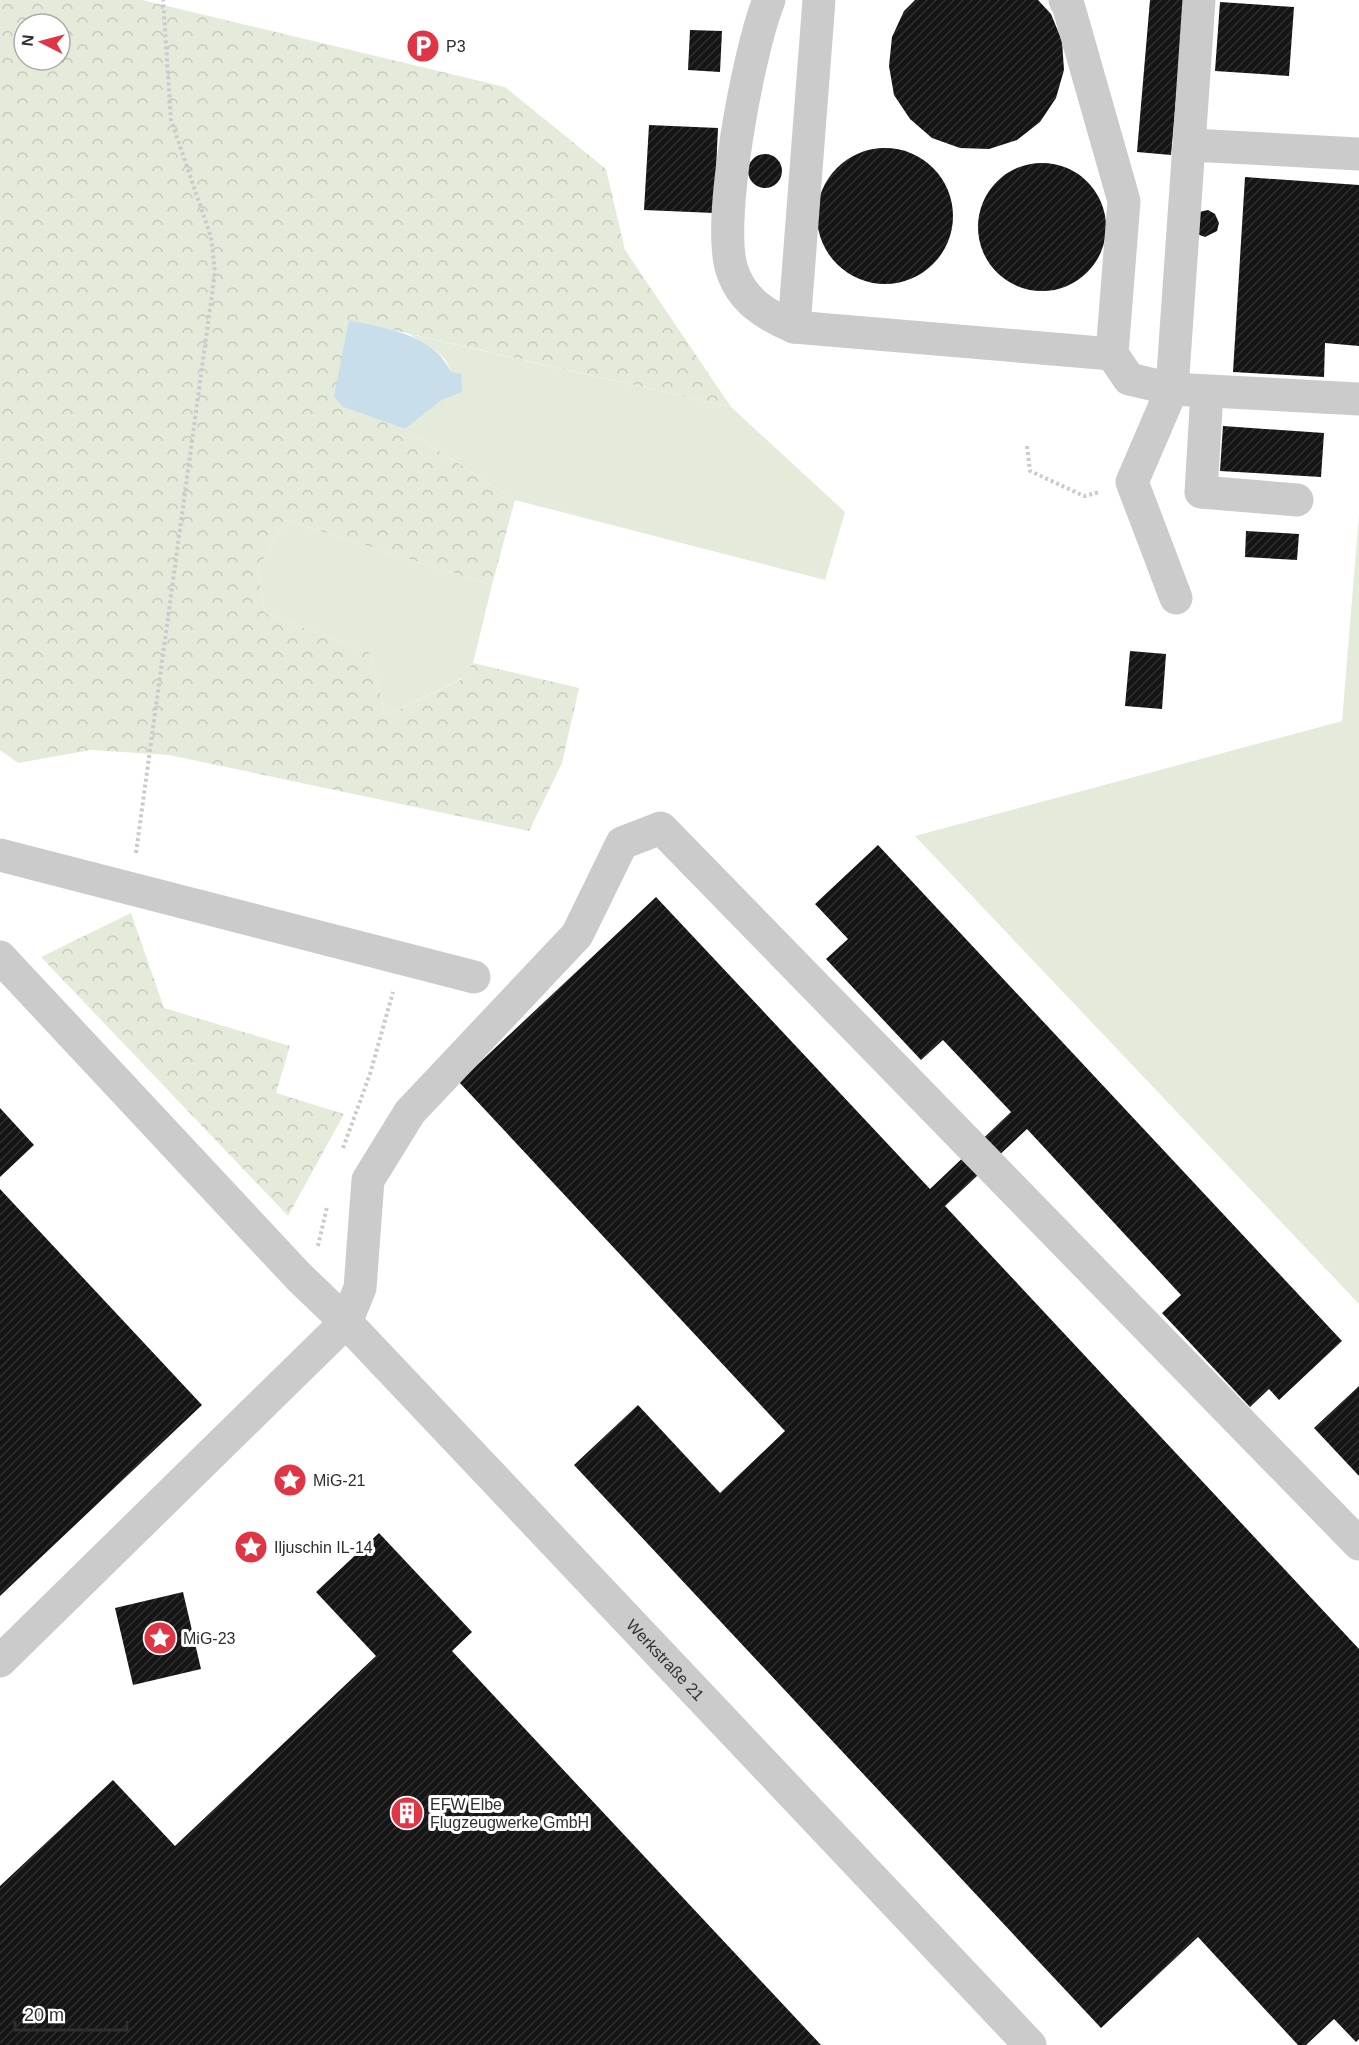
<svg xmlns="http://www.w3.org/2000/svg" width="1359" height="2045" viewBox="0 0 1359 2045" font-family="Arial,sans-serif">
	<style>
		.grass { fill: #e4ebdb }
		.forest { fill: url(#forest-crowns); fill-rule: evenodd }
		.water { fill: #c8deea }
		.building { fill: url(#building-hatch) }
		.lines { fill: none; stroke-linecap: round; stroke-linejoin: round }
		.path { stroke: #cbcbcb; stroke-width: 4; stroke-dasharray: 3 3; stroke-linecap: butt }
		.minor { stroke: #cbcbcb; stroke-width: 33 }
		.labels { text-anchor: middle; stroke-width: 6; stroke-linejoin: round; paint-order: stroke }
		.poi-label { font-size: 16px; fill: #2e2e2e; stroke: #fff; text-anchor: start }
		.street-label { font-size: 16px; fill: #2e2e2e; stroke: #fff }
	</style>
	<defs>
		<pattern id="forest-crowns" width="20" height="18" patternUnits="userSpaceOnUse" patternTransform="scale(1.5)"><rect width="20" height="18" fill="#e4ebdb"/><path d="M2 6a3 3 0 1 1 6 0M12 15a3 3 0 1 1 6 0" fill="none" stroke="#c4cabc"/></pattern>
		<pattern id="building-hatch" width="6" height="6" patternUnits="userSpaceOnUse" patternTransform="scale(1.5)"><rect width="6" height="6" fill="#151515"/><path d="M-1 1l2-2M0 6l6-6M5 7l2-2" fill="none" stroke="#2f2f2f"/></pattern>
	</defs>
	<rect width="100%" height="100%" fill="#fff"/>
	<path class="grass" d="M409,334l322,73 114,105 -20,68 -310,-80 -110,-71c17,-14 60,-41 41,-68 -7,-11 -26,-20 -37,-27z
		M1359,515v789l-444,-468 427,-115z
		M285,520l207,65 -19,78 -10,15 -77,38 -16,-63 -105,-40 -8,-43z"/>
	<path class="forest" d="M0,0h142l363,87 101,82 19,81 106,157 -382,-87 -6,87 62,22 110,71 -23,85 -207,-65 -28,50 8,43 105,40 16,63 76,-37 11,-16 106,25 -17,75 -33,68 -360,-76 -78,-5 -73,13 -18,-13zM24,24h36v36h-36z
		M131,913l33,95 126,38 -14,47 68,21 -56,102 -247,-259z"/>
	<path class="water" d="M349,320c36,8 85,14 102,52l10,2 1,18 -19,7 -38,30 -62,-22 -9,-11z"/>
	<path class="building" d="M915,0h123l13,14 11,27 2,29 -8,28 -16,24 -23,18 -28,9 -29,-1 -28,-10 -22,-19 -16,-24 -5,-29 3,-29 12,-26z
		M1150,0h35l-14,155 -34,-3z
		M1220,2l74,5 -5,69 -74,-5z
		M690,30l32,1 -2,41 -32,-2z
		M649,125l69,3 -4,85 -70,-3z
		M817 216a68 68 0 1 1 136 0a68 68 0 1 1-136 0Z
		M748 171a17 17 0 1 1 34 0a17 17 0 1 1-34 0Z
		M978 227a64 64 0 1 1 128 0a64 64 0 1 1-128 0Z
		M1245,177l114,8v161l-34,-3 -1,34 -91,-5z
		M1208,210l7,4 4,9 -2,8 -12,6 -8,-3 2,-22z
		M1223,426l101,7 -3,44 -101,-6z
		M1246,531l53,3 -2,26 -52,-3z
		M1130,651l36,3 -4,55 -37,-3z
		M878,845l464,496 -63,59 -10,-11 -19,18 -88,-94 19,-18 -154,-166 -82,77 414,443v390l-3,3 -22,-23 -28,26h-8l-100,-108 -97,91 -527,-563 64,-60 82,88 65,-62 -326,-349 197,-185 274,292 81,-77 -68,-72 -22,20 -95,-101 22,-20 -33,-35z
		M0,1108l34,37 -34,32z
		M0,1189l202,216 -202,191z
		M1359,1386v90l-45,-48z
		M379,1533l93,99 -20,19 369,394h-821v-159l113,-106 62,66 201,-190 -60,-64z
		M183,1592l18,77 -68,16 -18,-77z"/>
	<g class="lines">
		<path class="path" d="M1027,446l3,25 54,25 16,-4
			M136,853l79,-581 -4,-35 -40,-117 -8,-120
			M343,1148l27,-74 23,-82
			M318,1246l9,-39"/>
		<g class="minor">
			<path d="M769,0c-20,49 -53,222 -37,270 10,31 34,45 62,57l318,27 12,-153 -55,-193 -4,-8"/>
			<path d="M1191,145l168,9"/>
			<path d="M794,327l25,-327"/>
			<path d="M1112,354l17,25 43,10 187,10"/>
			<path d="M1207,392l-6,100 96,8"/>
			<path d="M1176,598l-44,-116 40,-93 27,-389"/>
			<path d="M0,855l474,122"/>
			<path id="s1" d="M0,957l299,320 47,45 684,723"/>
			<path d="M0,1661l346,-339 14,-34 8,-108 42,-68 167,-177 45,-92 39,-15 698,716"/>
		</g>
	</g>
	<defs>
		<g id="parking-disc" transform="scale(1.725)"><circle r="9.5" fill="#df3545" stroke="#fff"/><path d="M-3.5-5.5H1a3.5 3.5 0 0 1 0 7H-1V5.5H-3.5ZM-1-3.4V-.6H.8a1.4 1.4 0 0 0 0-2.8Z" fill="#fff"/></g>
		<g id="sight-disc" transform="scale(1.725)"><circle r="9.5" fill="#df3545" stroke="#fff"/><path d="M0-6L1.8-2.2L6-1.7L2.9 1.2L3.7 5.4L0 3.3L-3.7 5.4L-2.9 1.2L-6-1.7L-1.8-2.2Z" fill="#fff"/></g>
		<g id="building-disc" transform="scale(1.725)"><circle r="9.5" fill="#df3545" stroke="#fff"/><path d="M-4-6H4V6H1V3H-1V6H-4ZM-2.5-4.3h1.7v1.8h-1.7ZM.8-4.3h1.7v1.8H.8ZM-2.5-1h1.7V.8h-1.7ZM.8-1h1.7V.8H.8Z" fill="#fff"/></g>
	</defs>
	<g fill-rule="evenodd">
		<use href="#parking-disc" x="423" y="46"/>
		<use href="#sight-disc" x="290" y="1480"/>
		<use href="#sight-disc" x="251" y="1547"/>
		<use href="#sight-disc" x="160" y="1638"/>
		<use href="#building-disc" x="407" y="1813"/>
	</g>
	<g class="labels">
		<g class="poi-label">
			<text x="446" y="52">P3</text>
			<text x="313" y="1486">MiG-21</text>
			<text x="274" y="1553">Iljuschin IL-14</text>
			<text x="183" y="1644">MiG-23</text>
			<text x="430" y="1810">EFW Elbe<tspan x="430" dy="18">Flugzeugwerke GmbH</tspan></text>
		</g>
		<g class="street-label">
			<text dy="6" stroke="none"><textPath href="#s1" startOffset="968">Werkstraße 21</textPath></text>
		</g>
	</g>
	<g transform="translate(42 42) rotate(276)"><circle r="28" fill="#ffffff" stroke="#ababab" stroke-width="1.5"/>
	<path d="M0-4.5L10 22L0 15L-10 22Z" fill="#df3545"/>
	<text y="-9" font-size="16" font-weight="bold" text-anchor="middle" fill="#2e2e2e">N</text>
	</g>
	<path d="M15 2021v9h112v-9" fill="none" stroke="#2e2e2e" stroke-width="3"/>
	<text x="24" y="2021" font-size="18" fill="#2e2e2e" stroke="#ffffff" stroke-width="4.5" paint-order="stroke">20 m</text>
</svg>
